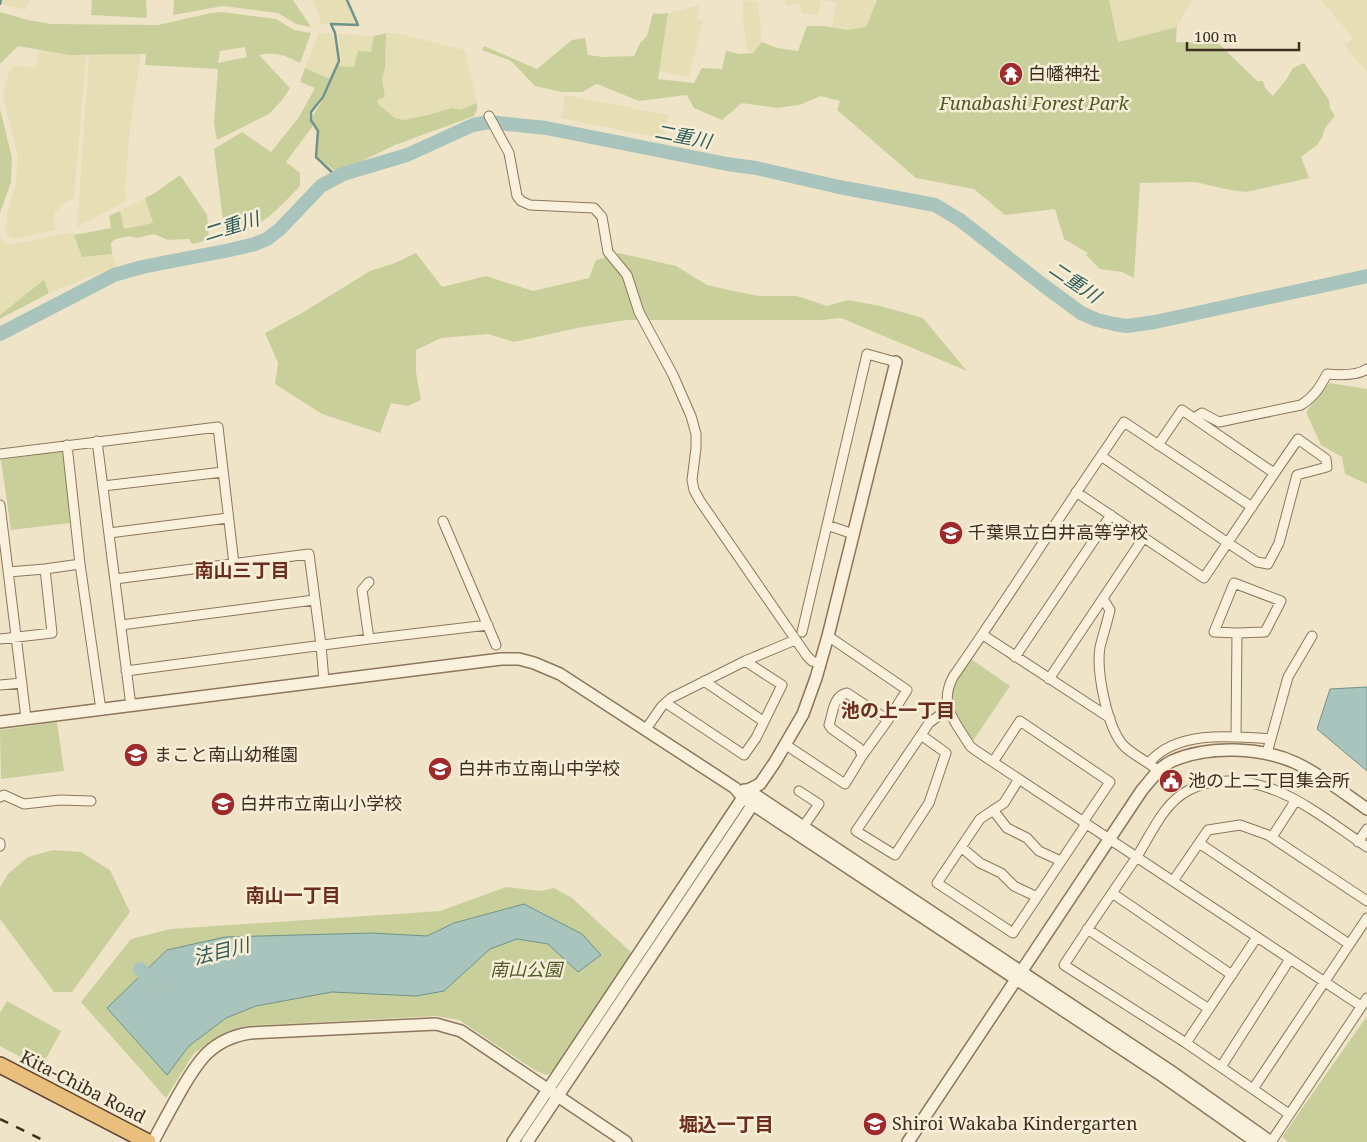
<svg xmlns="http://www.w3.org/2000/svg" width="1367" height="1142" viewBox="0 0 1367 1142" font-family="'Noto Serif','Noto Sans JP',serif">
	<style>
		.farmland { fill: #e6deb5 }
		.green { fill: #c9cf9b; fill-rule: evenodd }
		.water { fill: #a9c4bc; stroke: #6f938a }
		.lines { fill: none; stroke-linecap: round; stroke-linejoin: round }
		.stream { stroke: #6f938a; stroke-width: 2.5 }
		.river { stroke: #a9c4bc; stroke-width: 14 }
		.minor-casing { stroke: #8d765c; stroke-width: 11 }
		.tertiary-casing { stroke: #8d765c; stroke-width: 14 }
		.trunk-casing { stroke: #5b4430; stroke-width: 18 }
		.minor { stroke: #faf1dc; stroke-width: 9 }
		.tertiary { stroke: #faf1dc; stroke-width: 11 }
		.trunk { stroke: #eabe7c; stroke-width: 15 }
		.rail { stroke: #3d2e20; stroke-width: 2.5; stroke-dasharray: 9 9; stroke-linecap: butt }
		.labels { text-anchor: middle; stroke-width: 5; stroke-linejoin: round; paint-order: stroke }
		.poi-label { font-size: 18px; fill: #3d2e20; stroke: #f7eed8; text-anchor: start }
		.park-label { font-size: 18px; font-style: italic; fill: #4d5a26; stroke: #f7eed8 }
		.street-label { font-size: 18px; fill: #3d2e20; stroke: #f7eed8 }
		.water-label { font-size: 19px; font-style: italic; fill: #2f5d5a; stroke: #f7eed8 }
		.neighbourhood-label { font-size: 19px; font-weight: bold; fill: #6b2e1e; stroke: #f7eed8 }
	</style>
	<rect width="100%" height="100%" fill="#f0e4c8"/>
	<path class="farmland" d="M1,0h29l-4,10 -25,-6z
		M313,0h33l9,24h-35l-1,-9z
		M743,0l15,2 4,40 -9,11 -6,-3 -4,-34z
		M785,0h92l-11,27 -19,3 -15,-3 4,-24 -15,-3 -3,15 -17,-2 -1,-9 -15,1z
		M1109,0h83l-15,27 -59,15z
		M1321,0h46v72l-23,-27 9,-7z
		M699,5l-2,14 6,2 -14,56 -30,-6 9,-58z
		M319,33h13l6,29 -8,17 -25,-11z
		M386,33h11l68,17 12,53 -17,7 -27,3 -5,2 -24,5 -9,-2 -10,-8 -6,-5 -2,-6 8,-2 -3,-18 3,-12z
		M338,34l36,2 -3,16 -17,16 -16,-2 3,-5z
		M39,50l30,5h17l-12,143 -11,5 -8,10 -2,7 2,10 -42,9 -7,-4v-8l1,-13 9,-32 2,-26 -15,-60 5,-21 5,-9 22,2z
		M141,54l-11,73 -5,64 1,10 -49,26 12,-172z
		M565,95l103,20 -4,24 -103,-21z
		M145,198l8,25 -29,7 -4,-19z
		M73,232l9,25 30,-3 5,12 -68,27 -5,-12 -44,34v-78l8,8z"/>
	<path class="green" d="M92,0h54l1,18 -56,-3z
		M174,0h119l18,27 -15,-3 -18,-11 -55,-7 -50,9z
		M877,0h232l9,42 59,-15 -1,15 43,2 38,37h6l2,7 8,8 13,-16 7,-12 11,-5 25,37 1,8 5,8 -10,12 -3,10 -5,7 -16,12 8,21 -63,14 -16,-2 -35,-8 -55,1 -6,95 -12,-6 -22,-3 -14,-14 2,-2 -24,-14 -9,-30 -50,6 -31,-26 -58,-11 -79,-68 3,-9 -19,-5 -22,9 -22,3 -35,-5 -20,17 -28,-12 -7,-13 -48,6 -42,-17 -15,8h-20l-27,-6 -24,-25 -29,-11 2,-4 53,23 35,-29 13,-2 3,17 15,2 31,-1 6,-13 7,-7 6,-23 7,1 8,-1 -10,66 36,4 8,-15 20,1 4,-18 14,3 13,-1 9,-11 15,6 21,3 9,-25h17l23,4 19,-3z
		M0,12l28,8 23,4 107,1 53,-12 11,-1 54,7 18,11 17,3 -11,30c-15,-8 -25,-11 -41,-8l31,33 -7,11 -14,15 -52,26 -3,-17 4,-54 -73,-4 1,-11 -77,1 -51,-9 -18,18zM245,47l2,10 -29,6 2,-12z
		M386,33l-1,34 -3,12 3,18 -8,3 2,5 6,5 10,8 9,2 24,-5 24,-7 8,2 17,-7v6l-3,7 -79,29 -58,28 -20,-17 2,-22 -7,-17 12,-19 14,-32 16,1 4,-16 13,1 3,-16z
		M305,68l25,11 -9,18 -11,16 -1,4 4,9 -27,36 14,11v13c-24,25 -39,43 -75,51l-11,-88 28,-17 29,20 28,-35 16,-29 -15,-6z
		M0,109l12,49 -1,24 -11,31z
		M180,175l27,40 2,25 -17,4 -3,-5 -21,1 -14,-6 -17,4 -7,-2 -15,3 -4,4 1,11 -30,3 -8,-22 37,-7 -2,-12 11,-5 4,18 29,-6 -8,-25 10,-5z
		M416,253l26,34 44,-11 47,15 56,-13 7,-18 23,-7 57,13 31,19 22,5 30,6h38l30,10 21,-6 32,6 43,12 44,53 -126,-53 -19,2h-196l-49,8 -63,14 -26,-8 -47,4 -25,12v22l5,28 -13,6 -17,-3 -11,30 -58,-19 -47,-30 3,-21 -13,-30 37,-20 68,-42 25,-8z
		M44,280l5,13 -49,26v-4z
		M1329,383l38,6v95l-22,-10 -3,-17 -21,-12 -15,-33z
		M63,451l7,72 -59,7 -10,-70z
		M971,659l39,27 -37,55c-7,-13 -26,-37 -21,-51 3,-11 13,-22 19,-31z
		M57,722l7,49 -63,8 -1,-49z
		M53,850l28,2 29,18 20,42 -58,80h-18l-54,-73v-32l8,-13 20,-17z
		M506,887l35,4 13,-3 18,10 61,56 -78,116 -8,5 -11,-4 -77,-51 -23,-4 -190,10 -13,4 -39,23 -28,45 -85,-96 50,-63 39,-10 270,-18z
		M7,1001l54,30 -20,37 -41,-22v-33z
		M1367,1016v126h-79l-6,-5z"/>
	<path class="water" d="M1367,687v84l-50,-42 13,-40z
		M524,904l58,30 19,21 -23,17 -30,-28 -31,-5 -27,10 -46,42 -28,5 -84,-4 -76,14 -30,12 -37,28 -22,29 -60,-67 60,-58 58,-13 146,-4 56,3 27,-13z"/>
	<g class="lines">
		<path class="stream" d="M0,4l1,-4
			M337,177l-21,-20 2,-26 -7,-11v-8l12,-15 16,-36 -4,-28 -4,-9 27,1 -11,-25"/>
		<path class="river" d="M0,334l114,-59 28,-8 88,-17 25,-6 12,-5 13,-10 41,-43 22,-12 64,-19 66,-30 16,-3 57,6 181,36 29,4 83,19 96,18 25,15 83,65 38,28 16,7 17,4 13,2 28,-4 212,-46
			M140,969l16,18"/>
		<g class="minor-casing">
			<path id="minor" d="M489,116l20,37 8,43 4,5 9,4 64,3 8,9 6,35 19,23 12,37 34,63 18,41 5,18v14l-4,32 2,10 6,11 107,155 5,5 8,2
				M1194,418l8,-5 17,9 82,-17c13,-8 19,-18 26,-31 11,1 30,2 40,-5
				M97,441l34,265
				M67,445l13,119 21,146
				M1158,445l24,-35 92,63
				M0,454l218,-27 16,137
				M1101,456l23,-34 128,85
				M103,486l120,-14
				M1076,492l128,86c31,-46 62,-93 94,-139l28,20 1,8 -30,8 -18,68 -11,21 -11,-2 -29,-19 -127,-87c-50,73 -97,148 -148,221 -15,29 2,44 17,69l5,4 386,256
				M0,505l26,213
				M443,521l53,124
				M827,525l26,9
				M109,533l119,-15
				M8,572l37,-3 35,-5
				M115,579l194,-25 12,91 3,36
				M1103,599l7,11c-3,13 -7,25 -10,37 -4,24 7,81 24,99 10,10 24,15 34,25
				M121,625l193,-25
				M802,632l65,-278 29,8
				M983,635l127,83
				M828,636l79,54 -19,30 -26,36
				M0,639l52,-6 -7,-64
				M369,639l119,-14
				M1015,657l96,-142
				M126,671l243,-32 -7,-49 7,-8
				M1049,679l95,-142
				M704,681l59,40
				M0,685l22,-2
				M666,703l78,52 12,-17 26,-53 -37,-24
				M646,729l16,-23 9,-8 74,-37 50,-21
				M921,735l25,18 -17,50 -34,52 -39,-24 65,-96 8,-12 19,-14
				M1236,737l1,-104 -23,-1 20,-49 47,18 -16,31 -28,1
				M786,745l59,39 17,-28 -3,-8 -27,-19 -3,-4c4,-12 4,-29 18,-32l41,27
				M1267,753l21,-76 24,-41
				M993,762l27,-41 90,61 -27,40
				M1149,763c27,-33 83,-27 122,-24
				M1019,779l-15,24 -24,16 -43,64 76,50 73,-109
				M799,791l20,13 -16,23
				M0,797l4,-2 20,9 36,-4 31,1
				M993,810l14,18 20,10 12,13 22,10
				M1272,837l24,-37
				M1358,842l9,-13
				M0,843v3
				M1199,843l150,101
				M961,847l19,16 21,10 13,13 23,11
				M1173,881l35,-51 32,-5 28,10 99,66
				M1112,893l120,82
				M1087,929l122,80
				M1186,1043l71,-106
				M1221,1067l69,-108
				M1253,1089l114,-171
				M1289,1114l-103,-71 -122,-78c24,-37 48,-72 72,-107 15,-23 27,-55 53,-68 27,-14 61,-10 88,1 30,12 63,38 90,56
				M1271,1142l96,-144"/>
		</g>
		<g class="tertiary-casing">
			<path id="tertiary" d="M0,722l501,-63h18l15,4 26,11 175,114 8,10 421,279 92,65
				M744,790h4l421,280 102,72
				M153,1142c8,-16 17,-32 26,-48 18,-32 32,-55 71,-61l186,-9 25,7 165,111
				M513,1142l235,-352 12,-6 15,-22 28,-48 13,-36 12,-42 68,-274
				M527,1142l230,-344
				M908,1142l234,-352c9,-10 17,-23 30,-29 36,-16 89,-14 124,2 25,12 48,30 71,46"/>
		</g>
		<g class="trunk-casing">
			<path id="trunk" d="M0,1065l148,77"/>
		</g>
		<use href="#minor" class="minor"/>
		<use href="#tertiary" class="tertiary"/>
		<use href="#trunk" class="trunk"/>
		<path class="rail" d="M0,1119l47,23"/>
	</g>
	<defs>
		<g id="temple-disc" transform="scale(1.25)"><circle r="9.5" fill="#9e2a2b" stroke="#f7eed8"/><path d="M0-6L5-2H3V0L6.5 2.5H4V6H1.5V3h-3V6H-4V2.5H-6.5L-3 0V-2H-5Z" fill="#fff"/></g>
		<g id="school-disc" transform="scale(1.25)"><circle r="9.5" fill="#9e2a2b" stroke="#f7eed8"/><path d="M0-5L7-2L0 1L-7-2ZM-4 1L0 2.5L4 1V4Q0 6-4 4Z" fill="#fff"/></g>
		<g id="civic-disc" transform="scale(1.25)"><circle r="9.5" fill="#9e2a2b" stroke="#f7eed8"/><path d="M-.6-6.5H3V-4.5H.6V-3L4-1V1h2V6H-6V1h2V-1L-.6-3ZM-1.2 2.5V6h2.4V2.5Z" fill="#fff"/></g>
	</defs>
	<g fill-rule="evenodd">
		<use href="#temple-disc" x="1011" y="74"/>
		<use href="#school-disc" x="951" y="533"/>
		<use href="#school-disc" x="136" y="755"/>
		<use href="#school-disc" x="440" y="769"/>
		<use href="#civic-disc" x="1171" y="781"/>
		<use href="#school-disc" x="223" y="804"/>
		<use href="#school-disc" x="875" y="1124"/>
	</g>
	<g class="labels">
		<g class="poi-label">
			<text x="1028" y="80">白幡神社</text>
			<text x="968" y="539">千葉県立白井高等学校</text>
			<text x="154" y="761">まこと南山幼稚園</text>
			<text x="458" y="775">白井市立南山中学校</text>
			<text x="1188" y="787">池の上二丁目集会所</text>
			<text x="240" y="810">白井市立南山小学校</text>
			<text x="892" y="1130">Shiroi Wakaba Kindergarten</text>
		</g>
		<g class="park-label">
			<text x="1034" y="110">Funabashi Forest Park</text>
			<text x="526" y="976">南山公園</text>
		</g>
		<g class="street-label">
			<text transform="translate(83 1087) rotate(27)" y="6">Kita-Chiba Road</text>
		</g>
		<g class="water-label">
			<text transform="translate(683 136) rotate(11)" y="7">二重川</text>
			<text transform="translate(231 226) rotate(-17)" y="7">二重川</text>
			<text transform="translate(1075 282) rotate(34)" y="7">二重川</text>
			<text transform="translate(221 951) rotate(-14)" y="7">法目川</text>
		</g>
		<g class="neighbourhood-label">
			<text x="242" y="577">南山三丁目</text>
			<text x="898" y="717">池の上一丁目</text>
			<text x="293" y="902">南山一丁目</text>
			<text x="726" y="1131">堀込一丁目</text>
		</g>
	</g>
	<path d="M1187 42v8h112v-8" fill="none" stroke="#3d2e20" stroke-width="2.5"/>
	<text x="1194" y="42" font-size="15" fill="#3d2e20" stroke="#f7eed8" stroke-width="4" paint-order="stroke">100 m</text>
</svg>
